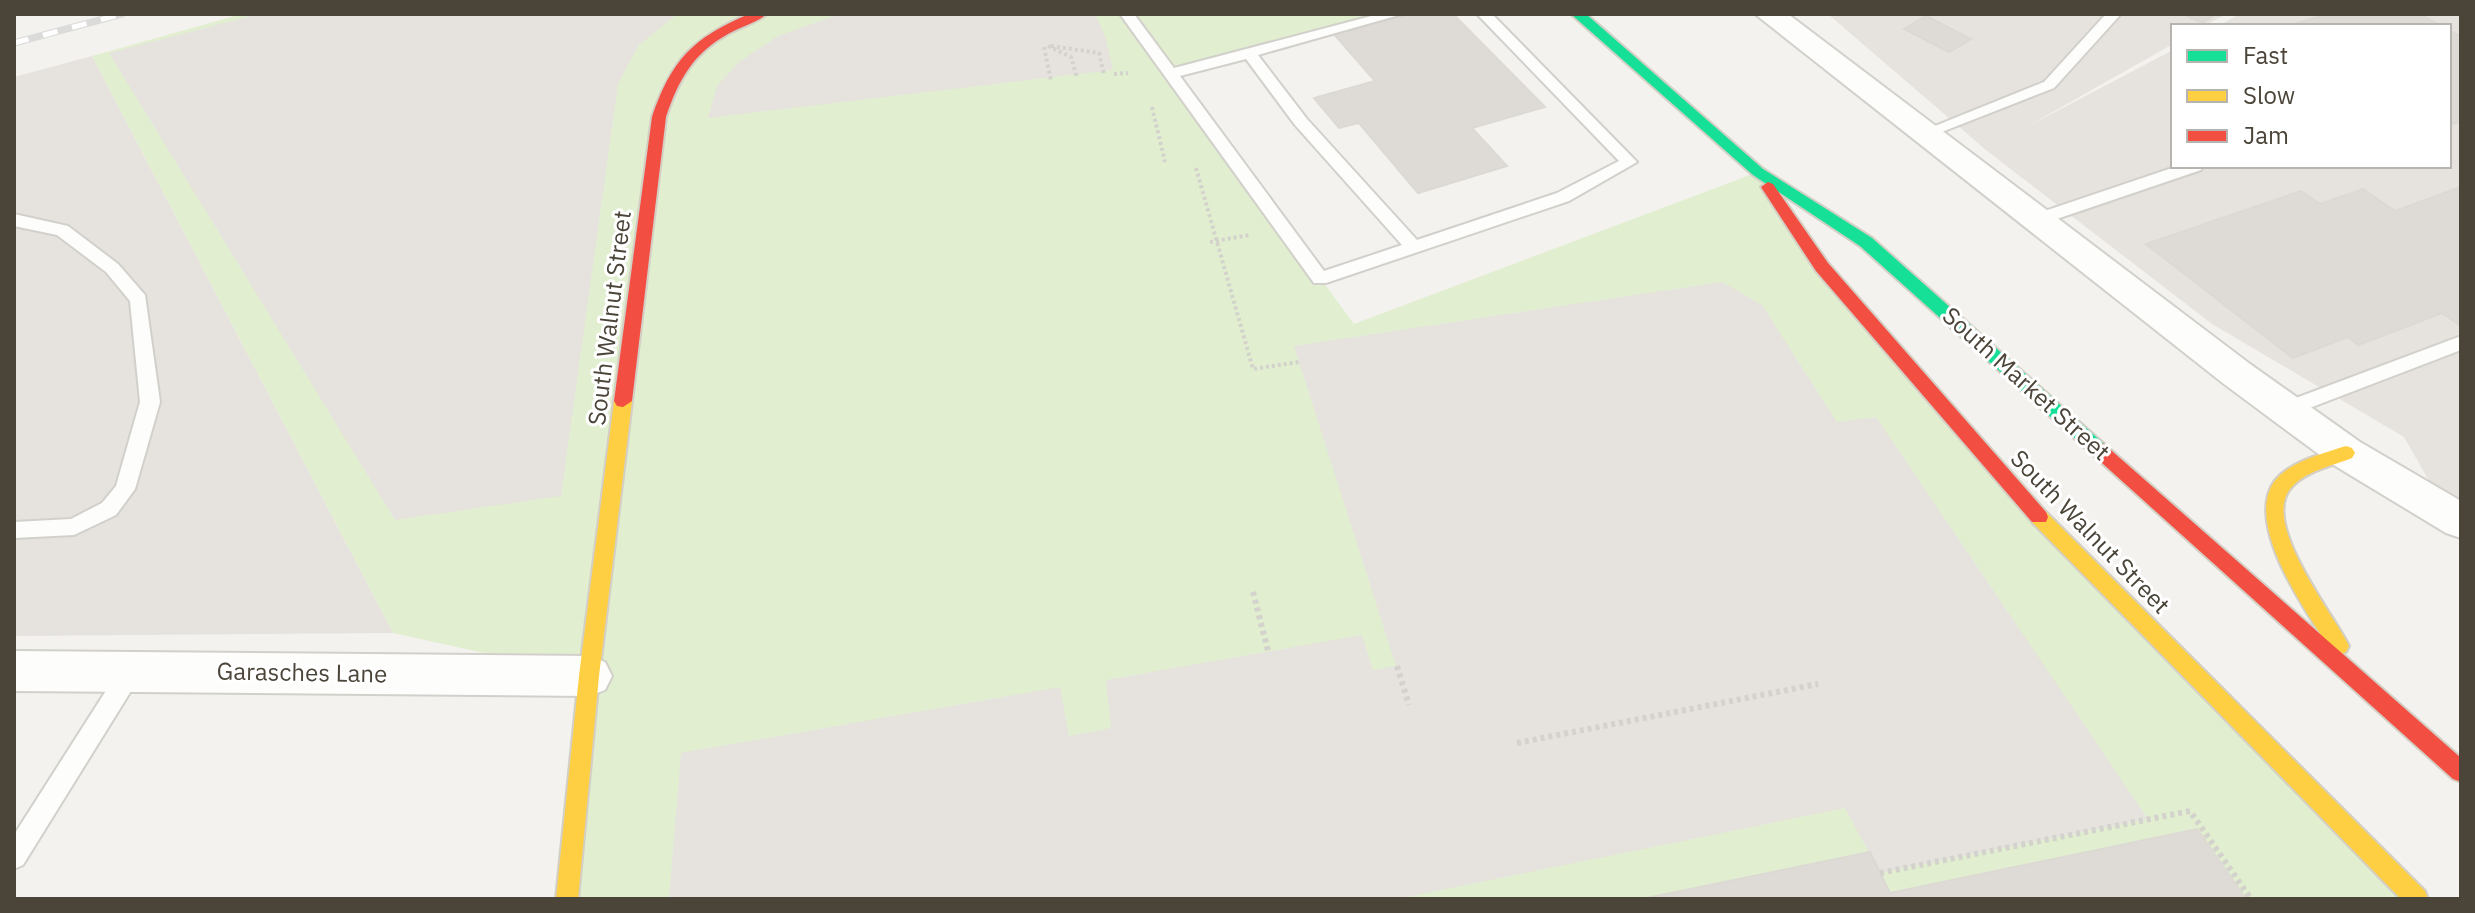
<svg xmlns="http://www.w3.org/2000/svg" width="2475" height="913" viewBox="0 0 2475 913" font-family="'IBM Plex Sans',sans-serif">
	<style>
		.industrial { fill: #e6e2de }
		.green { fill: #e1eecf }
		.parking { fill: #e6e3df }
		.building { fill: #dedbd6; stroke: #dcd9d4; stroke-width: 2 }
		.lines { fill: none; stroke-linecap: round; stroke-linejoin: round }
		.lane-casing { stroke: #d2d0cb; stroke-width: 4 }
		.street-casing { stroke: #d2d0cb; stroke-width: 4 }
		.fast-casing { stroke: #d3cfc5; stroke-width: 4 }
		.slow-casing { stroke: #d3cfc5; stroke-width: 4 }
		.jam-casing { stroke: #d3cfc5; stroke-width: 4 }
		.path-far1 { stroke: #d3d2cc; stroke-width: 4; stroke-dasharray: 3 3; stroke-linecap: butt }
		.path { stroke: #d3d2cc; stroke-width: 6; stroke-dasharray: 4 4; stroke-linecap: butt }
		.lane { fill: #fdfdfc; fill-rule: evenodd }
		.street { fill: #fdfdfc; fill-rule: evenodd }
		.fast { fill: #16e098; fill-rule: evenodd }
		.slow { fill: #ffcf43; fill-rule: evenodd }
		.jam { fill: #f24e42; fill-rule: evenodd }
		.rail-casing { stroke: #dbdbda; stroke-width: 7 }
		.rail { stroke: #fff; stroke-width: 5; stroke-dasharray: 15; stroke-linecap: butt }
		.labels { text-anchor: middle; stroke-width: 6; stroke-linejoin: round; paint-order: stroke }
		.street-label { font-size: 24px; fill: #4b4439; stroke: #fff }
	</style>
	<rect width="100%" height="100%" fill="#f4f2ee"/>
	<path class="industrial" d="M1828,14h398l-22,12h-31v18l-145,82 145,-76v116h276v-140h-231l22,-12h221v523l-57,-100 -192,-113 -226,-174z
		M92,56l301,577 -379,3v-559z"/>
	<path class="green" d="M242,14h1154l-225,61 183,249 404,-152 196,251 463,476h-1850l22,-223 -196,-43 -301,-577z"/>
	<path class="parking" d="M259,14h418l-39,32 -20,38 -57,412 -166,24 -286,-467z
		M840,14h255l10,22 8,34 -405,48 9,-32 22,-24 39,-26z
		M1722,282l40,23 75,117 39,-5 272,402 -268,54 -35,-65 -448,91h-728l12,-146 379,-66 9,49 42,-8 -5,-48 256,-45 11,35 23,-4 -102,-320z"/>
	<path class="building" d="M1406,14h47l92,93 -73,21 35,38 -89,27 -59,-70 -20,5 -25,-30 61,-17 -42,-48z
		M2183,14h33l-14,9z
		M2328,14h92l21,12h-154z
		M1926,16l45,23 -22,13 -45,-23z
		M2449,30l12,7v84l-12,4z
		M2461,187v139l-19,-13 -84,32 -10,-8 -55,21 -147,-114 155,-53 19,13 43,-15 32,22z
		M2197,829l49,70h-604l228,-47 20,41z"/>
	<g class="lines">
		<g class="lane-casing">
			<path id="lane" d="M1120,14h14l40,54 205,-54h24l-145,41 49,64 110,121 140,-47 62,-32 -142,-147h15l145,148 -68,39 -243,82h-12zM1246,59l49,66 107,120 -78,26 -144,-195z
				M2106,14h15l-67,74 -125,49h-12l-2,-3 129,-52z
				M2178,166h25l-2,4 -159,54 -6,2 -9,-6 3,-4z
				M14,214l54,12 50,38 27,31 15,107 -25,87 -19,26 -42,20 -60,3v-16l57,-3 31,-16 14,-17 24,-84 -10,-101 -24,-29 -49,-37 -43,-9z
				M2461,336v14l-167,64h-14l-3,-5 3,-5z
				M131,661l8,3 3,7 -3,7 -116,187 -9,4v-34l109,-171z"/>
		</g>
		<g class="street-casing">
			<path id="street" d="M1755,14h33l462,350 110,78 101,59v37l-15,-5 -114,-69 -108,-80z
				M14,651l575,5 16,6 7,14 -7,14 -16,6 -575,-5z"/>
		</g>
		<g class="fast-casing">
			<path id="fast" d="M1571,14h15l177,155 109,69 232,206 3,5 -3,5h-12l-232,-208 -107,-71z"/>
		</g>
		<g class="slow-casing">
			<path id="slow" d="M623,395l9,6 -33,275 -21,223h-22l23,-223 35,-275z
				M2346,446l6,2 3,5 -3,5c-20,8 -47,13 -61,30 -31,35 42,125 58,158l-3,6 -7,3 -7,-3c-24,-38 -88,-126 -58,-170 14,-20 50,-29 72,-36z
				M2039,510l7,2 379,379 3,8h-27l-369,-377 -2,-5 2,-5z"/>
		</g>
		<g class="jam-casing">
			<path id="jam" d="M749,14h18c-11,9 -27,13 -39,20 -35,19 -50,47 -62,83l-34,284 -9,6 -6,-1 -3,-5 38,-284c20,-58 41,-79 97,-103z
				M1768,182l5,2 55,79 218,249 2,5 -2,5h-14l-216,-251 -55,-84z
				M2098,442l6,2 357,314v24l-8,-3 -361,-325 -3,-5 3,-5z"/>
		</g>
		<path class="path-far1" d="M1048,46l23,11 6,21
			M1051,46l48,7 5,22
			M1044,47l7,34
			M1114,74l14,-1
			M1152,107l13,55
			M1196,168l57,201 46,-7
			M1210,242l39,-7"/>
		<path class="path" d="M1253,592l15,59
			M1397,666l12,39
			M1517,743l301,-59
			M1880,873l310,-62 61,88"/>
		<use href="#lane" class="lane"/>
		<use href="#street" class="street"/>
		<use href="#fast" class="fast"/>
		<use href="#slow" class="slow"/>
		<use href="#jam" class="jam"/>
		<g class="rail-casing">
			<path id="rail" d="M14,43l108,-29"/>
		</g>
		<use href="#rail" class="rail"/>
	</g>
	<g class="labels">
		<g class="street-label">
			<text transform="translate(610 318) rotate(-83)" y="8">South Walnut Street</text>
			<text transform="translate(2026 384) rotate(42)" y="8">South Market Street</text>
			<text transform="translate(2090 532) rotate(46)" y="8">South Walnut Street</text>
			<text transform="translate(302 673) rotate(1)" y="8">Garasches Lane</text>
		</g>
	</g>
	<rect width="2475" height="913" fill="none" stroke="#4b4439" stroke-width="32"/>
	<rect x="2171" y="24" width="280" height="144" fill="#ffffff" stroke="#b7b4b0" stroke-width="2"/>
	<rect x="2187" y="50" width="40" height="12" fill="#16e098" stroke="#b7b4b0" stroke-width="2"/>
	<text x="2243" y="64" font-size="24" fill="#4b4439">Fast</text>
	<rect x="2187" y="90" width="40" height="12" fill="#ffcf43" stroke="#b7b4b0" stroke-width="2"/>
	<text x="2243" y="104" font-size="24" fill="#4b4439">Slow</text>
	<rect x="2187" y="130" width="40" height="12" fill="#f24e42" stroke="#b7b4b0" stroke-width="2"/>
	<text x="2243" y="144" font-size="24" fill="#4b4439">Jam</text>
</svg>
